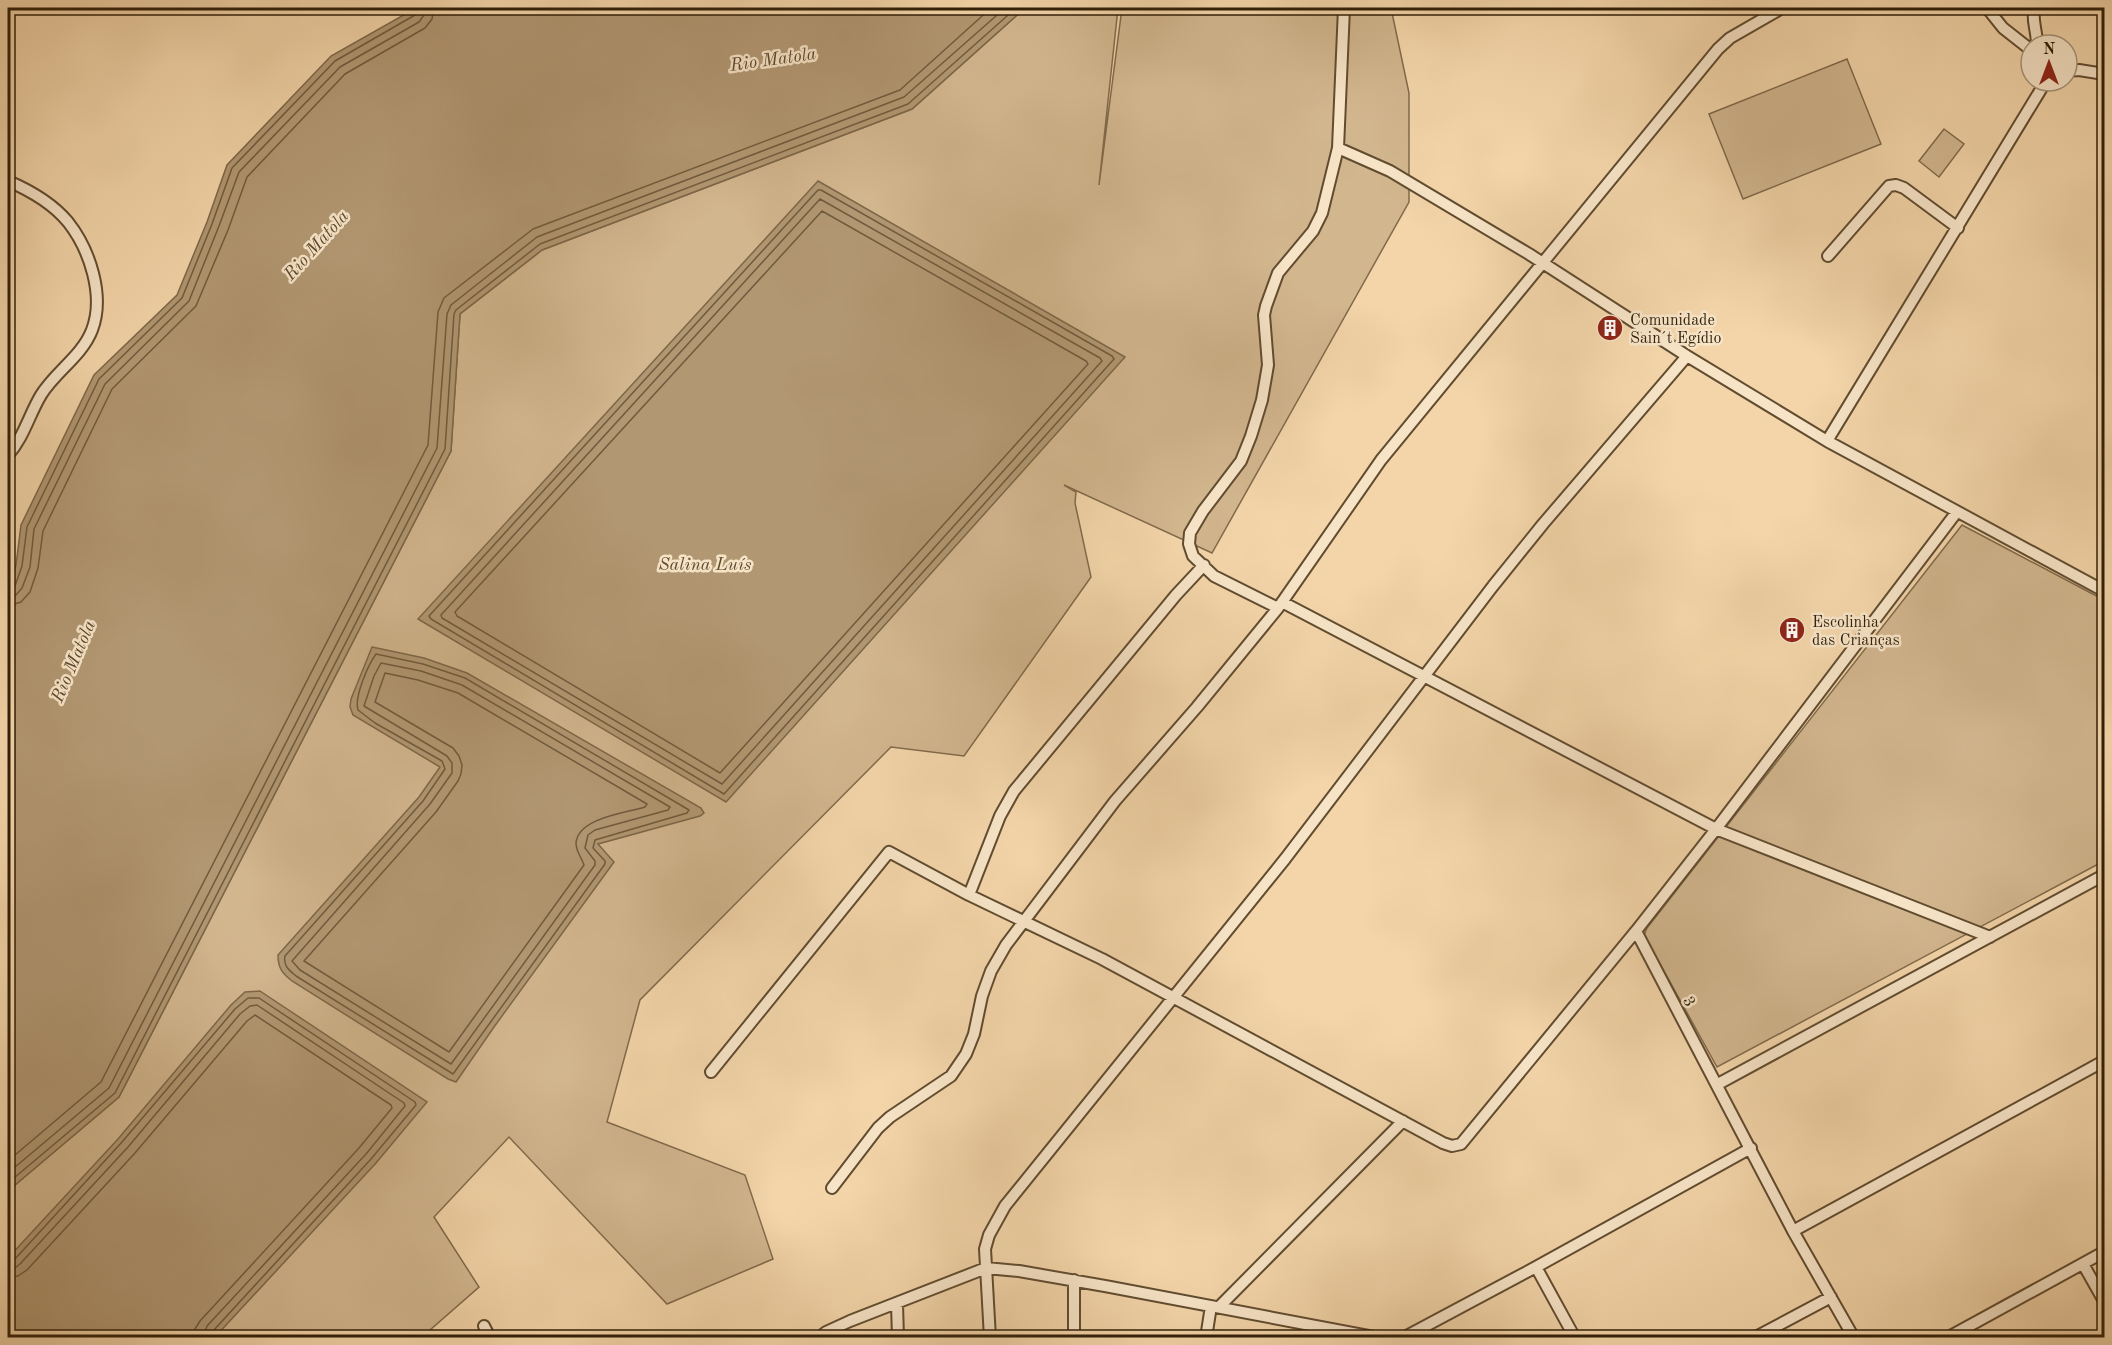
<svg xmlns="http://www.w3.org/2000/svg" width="2112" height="1345" viewBox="0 0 2112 1345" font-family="'Old Standard TT',serif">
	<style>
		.green { fill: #d2b68e; stroke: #816a4b; stroke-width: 1.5 }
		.water { fill: #b19772; stroke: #7d6748; stroke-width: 1.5 }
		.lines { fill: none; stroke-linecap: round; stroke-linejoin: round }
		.shore { stroke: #705b3d; stroke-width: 1.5 }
		.minor-casing { stroke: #614c30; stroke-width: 14 }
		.minor { stroke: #f7e4c7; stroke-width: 10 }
		.labels { text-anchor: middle; stroke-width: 5; stroke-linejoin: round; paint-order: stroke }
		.poi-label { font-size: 16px; fill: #301f08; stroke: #f7e4c7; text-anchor: start }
		.street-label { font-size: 16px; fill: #301f08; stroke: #f7e4c7 }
		.water-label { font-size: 18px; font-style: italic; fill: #5d492d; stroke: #f7e4c7 }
	</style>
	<rect width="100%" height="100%" fill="#f3d5a9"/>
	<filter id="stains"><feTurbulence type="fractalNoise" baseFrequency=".00333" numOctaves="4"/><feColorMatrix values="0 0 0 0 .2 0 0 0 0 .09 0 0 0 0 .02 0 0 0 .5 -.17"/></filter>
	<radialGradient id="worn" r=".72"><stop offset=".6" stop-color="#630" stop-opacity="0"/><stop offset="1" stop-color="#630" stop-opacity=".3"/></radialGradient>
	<path class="green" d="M1025,8h93l-19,177 23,-177h269l18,85v109l-197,351 -148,-68 12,7 -1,11 16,74 -127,179 -73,-9 -251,253 -33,122 138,53 28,84 -106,45 -158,-167 -75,80 45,70 -57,50h-414v-146l111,-94 332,-646 9,-137 82,-64 370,-141z
		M1847,59l34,85 -138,55 -34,-85z
		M1944,129l20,15 -25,33 -20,-16z
		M1962,525l142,75v261l-387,206 -73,-132 3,-7z"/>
	<path class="water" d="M416,8h609l-113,101 -370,141 -82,64 -9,137 -332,646 -111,94v-600l8,-26 5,-40 73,-150 83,-80 30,-73 20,-57 104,-109z
		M818,181l307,176 -399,445 -308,-183z
		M372,647l52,11 43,15 234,135 3,5 -4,3 -102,28 16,18 -120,165 -38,55 -8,-3 -156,-98c-10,-8 -14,-13 -14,-26l141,-158 21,-30 -87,-52 -3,-8 1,-8z
		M260,991l167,111 -51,61 -161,174h-207v-79l110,-119 113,-134 14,-13z"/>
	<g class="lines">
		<path class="shore" d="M818,190h3l291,166 2,3 -390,435 -293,-175 -2,-3z
			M820,199l280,159 2,3 -380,423 -280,-166 -1,-3z
			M822,211l264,150 2,3 -368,409 -263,-157 -2,-4z
			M8,589l7,-3 7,-20 5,-39 72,-148 83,-81 30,-74 20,-56 103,-107 80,-46 3,-7
			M8,597l8,-2 6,-7 8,-21 4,-38 71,-145 84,-83 30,-75 20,-54 101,-105 79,-45 5,-7 1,-7
			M8,606l13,-4 9,-10 8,-24 5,-37 69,-142 84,-83 32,-76 19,-53 98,-103 80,-46 7,-9 2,-11
			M376,654l47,10 42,14 224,132 -2,3 -92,27 -2,8 12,13v3l-152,210 -157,-98c-7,-6 -13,-10 -11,-20l138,-155 22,-32 -3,-8 -67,-38 -17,-13c-4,-13 10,-45 18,-56z
			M381,663l40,8 41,14 208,122 -2,3 -73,20 -7,5 -3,13 10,13v4l-144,199 -151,-94 -8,-9 138,-157 22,-31v-10l-5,-7 -83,-50 10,-30z
			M385,673l33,7 40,13 189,111 -2,3c-20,6 -67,11 -69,36 0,9 6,15 8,22l-135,187 -145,-91 132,-149 22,-31 3,-7 1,-9 -3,-9 -6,-8 -78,-46z
			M8,1161l93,-79 327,-637 10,-133 6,-14 89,-69 367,-139 91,-82
			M8,1173l101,-85 328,-640 10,-134 4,-9 86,-68 367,-140 101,-89
			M8,1183l107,-90 330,-644 9,-135 2,-4 84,-66 368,-140 108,-96
			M8,1261l7,-2 107,-117 113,-133 13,-11h11l156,104 1,3 -45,54 -158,172 -2,7
			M8,1269l7,-1 5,-4 108,-117 112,-133 10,-8 7,-1 147,98 1,3 -39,48 -159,172 -4,12
			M8,1278l10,-2 9,-6 108,-117 112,-132 8,-6 136,90 1,3 -33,40 -159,173 -5,8 -1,9"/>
		<g class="minor-casing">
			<path id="minor" d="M1987,8l16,20 28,22
				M2034,8c-2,15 3,22 3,37
				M2067,71l12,-1 25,4
				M1338,148l52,23 139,83 158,102 140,85 277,150
				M8,181c21,9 45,23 60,41 22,28 37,74 24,108 -10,26 -37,42 -51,65 -12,20 -17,42 -33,60
				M1828,256l61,-70 7,-1 8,3 54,40
				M1827,441l219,-360
				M1282,602l434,227 274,108
				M1278,608l-64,-32 -21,-20 -4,-12 1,-11 13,-22 38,-50 10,-25 11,-36 6,-35 -4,-50 2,-9 12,-33 35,-42 9,-18 16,-65 6,-140
				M969,895l31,-79 14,-25 162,-196 28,-30
				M1636,931l157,300 61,107
				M711,1072l178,-220 80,43 133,64 341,184 9,3 9,-2 175,-213 80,-102 240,-316
				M1718,1084l386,-209
				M832,1188l46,-60 12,-11 61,-41 15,-22 8,-20 8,-38 9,-25 15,-26 109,-144 82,-94 81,-99 103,-148 337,-411 12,-11 52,-30
				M1793,1231l311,-170
				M2083,1264l21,37
				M1536,1267l39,71
				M897,1304l1,34
				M1219,1307l184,-186
				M484,1326l6,12
				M819,1338l7,-6 24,-11 136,-53 33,3 86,15 274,52
				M990,1338l-5,-89 4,-14 16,-29 280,-347 208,-273 50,-62 144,-168
				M1074,1338v-58
				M1206,1338l5,-32
				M1403,1338l133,-71 215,-119
				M1754,1338l77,-41
				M1947,1338l157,-86"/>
		</g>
		<use href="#minor" class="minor"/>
	</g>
	<defs>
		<g id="building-disc" transform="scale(1.35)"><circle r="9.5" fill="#8f2418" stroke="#f7e4c7"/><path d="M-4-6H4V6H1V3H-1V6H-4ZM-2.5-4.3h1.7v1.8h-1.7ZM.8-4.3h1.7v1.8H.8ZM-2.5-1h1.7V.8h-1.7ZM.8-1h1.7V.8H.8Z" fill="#fff"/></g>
	</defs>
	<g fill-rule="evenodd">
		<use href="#building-disc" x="1610" y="328"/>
		<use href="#building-disc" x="1792" y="630"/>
	</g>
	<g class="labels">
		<g class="poi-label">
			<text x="1630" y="325">Comunidade<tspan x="1630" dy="18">Sain´t Egídio</tspan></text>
			<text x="1812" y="627">Escolinha<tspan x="1812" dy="18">das Crianças</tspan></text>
		</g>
		<g class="street-label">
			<text transform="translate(1690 1001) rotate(62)" y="6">3</text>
		</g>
		<g class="water-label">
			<text transform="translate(773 59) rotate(-8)" y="6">Rio Matola</text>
			<text transform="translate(316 245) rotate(-48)" y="6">Rio Matola</text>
			<text x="705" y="570">Salina Luís</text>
			<text transform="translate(73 661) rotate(-67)" y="6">Rio Matola</text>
		</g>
	</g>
	<rect width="2112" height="1345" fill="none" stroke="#f3d5a9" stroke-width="30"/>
	<rect x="9" y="9" width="2094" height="1327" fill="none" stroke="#301f08" stroke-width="3"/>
	<rect x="15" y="15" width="2082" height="1315" fill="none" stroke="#301f08" stroke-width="1.5"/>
	<g transform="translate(2049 63)"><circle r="28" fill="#f7e4c7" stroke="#a7957b" stroke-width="1.5"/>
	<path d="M0-4.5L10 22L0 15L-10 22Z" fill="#8f2418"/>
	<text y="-9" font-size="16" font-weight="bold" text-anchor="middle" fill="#301f08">N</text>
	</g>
	<rect width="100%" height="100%" filter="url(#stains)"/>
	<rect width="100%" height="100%" fill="url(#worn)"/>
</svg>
